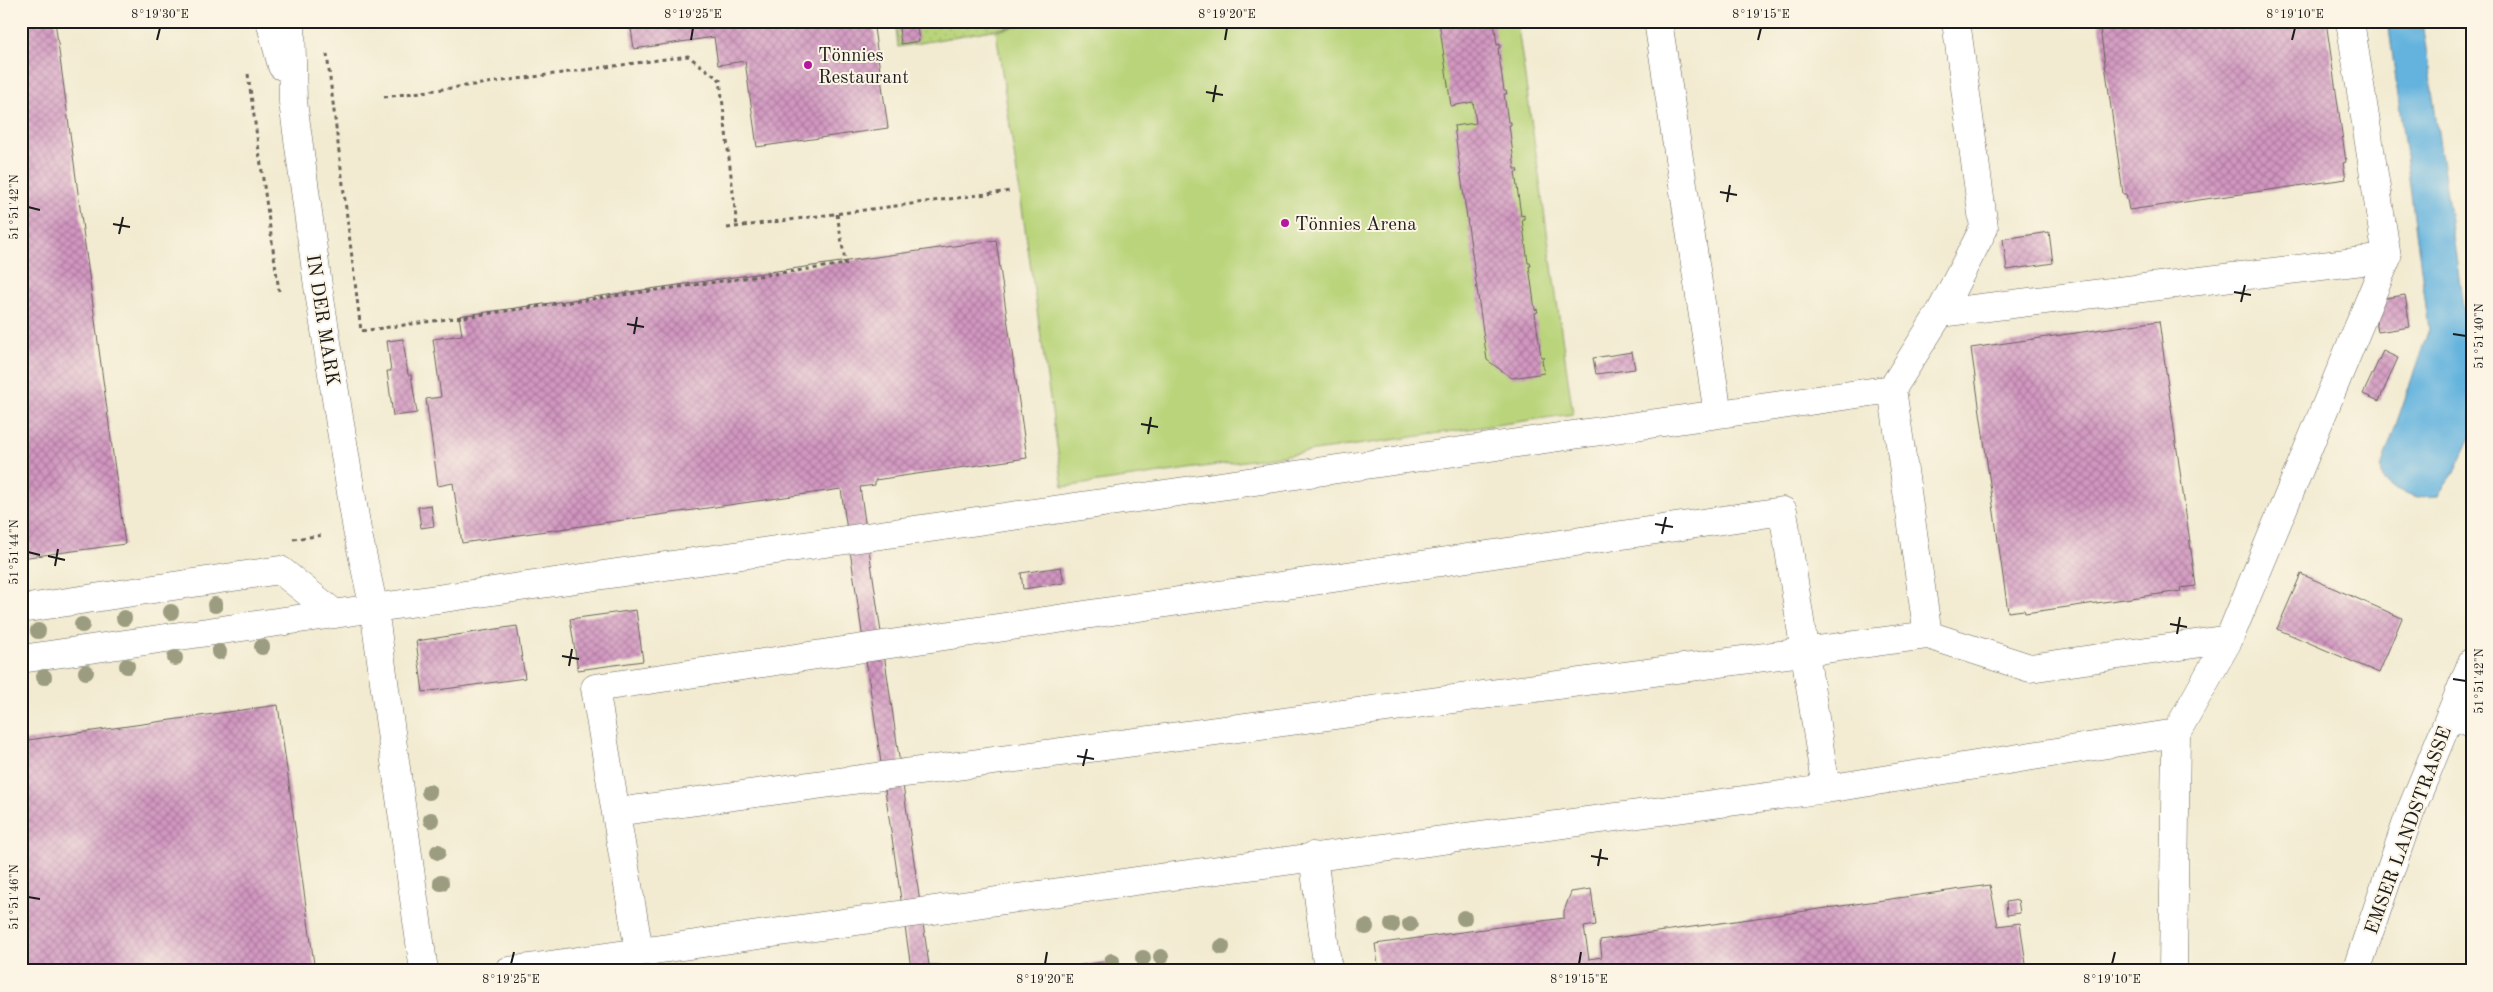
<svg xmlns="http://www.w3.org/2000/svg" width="2493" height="992" viewBox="0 0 2493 992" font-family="'Old Standard TT',serif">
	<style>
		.park { fill: url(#park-dots); stroke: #6a784b }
		.garden { fill: #b9d47a; stroke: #6a784b }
		.water { fill: #64b3de; stroke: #40687d }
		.building { fill: url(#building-cross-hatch) }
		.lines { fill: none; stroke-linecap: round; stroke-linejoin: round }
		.minor-casing { stroke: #67645b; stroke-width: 29 }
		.path { stroke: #67645b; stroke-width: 3; stroke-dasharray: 4 4; stroke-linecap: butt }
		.minor { stroke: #fff; stroke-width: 28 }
		.tree { fill: #9b9c80 }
		.ticks { fill: none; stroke: #1c1c1c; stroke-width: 2 }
		.poi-dot { fill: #b5179e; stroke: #fcf5e5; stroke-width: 2 }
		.labels { text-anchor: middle; stroke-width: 4; stroke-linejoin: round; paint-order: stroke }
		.poi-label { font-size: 19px; fill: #1c1c1c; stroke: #fcf5e5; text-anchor: start }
		.street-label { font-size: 19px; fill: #1c1c1c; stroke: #fcf5e5 }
		.neatline { fill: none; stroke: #1c1c1c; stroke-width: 2 }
		.ticks-label { font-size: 12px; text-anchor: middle; fill: #1c1c1c }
	</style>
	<defs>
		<pattern id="park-dots" width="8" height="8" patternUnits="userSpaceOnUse" patternTransform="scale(1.25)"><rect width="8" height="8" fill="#b9d47a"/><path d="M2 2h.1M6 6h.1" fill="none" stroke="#9eb569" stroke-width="1.8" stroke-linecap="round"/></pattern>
		<pattern id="building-cross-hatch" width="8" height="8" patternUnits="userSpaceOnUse" patternTransform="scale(1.25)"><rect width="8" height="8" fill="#d297c1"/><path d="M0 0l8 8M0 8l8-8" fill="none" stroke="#aa7a9c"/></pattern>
	</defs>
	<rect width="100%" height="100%" fill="#fcf5e5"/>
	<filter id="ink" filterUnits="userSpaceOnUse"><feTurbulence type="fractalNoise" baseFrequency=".02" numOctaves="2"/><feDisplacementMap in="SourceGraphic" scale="10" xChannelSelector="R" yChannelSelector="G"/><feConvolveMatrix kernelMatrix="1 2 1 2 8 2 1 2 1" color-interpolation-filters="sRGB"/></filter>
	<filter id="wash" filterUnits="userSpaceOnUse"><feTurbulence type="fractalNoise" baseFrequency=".0096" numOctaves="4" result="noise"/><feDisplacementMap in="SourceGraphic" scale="20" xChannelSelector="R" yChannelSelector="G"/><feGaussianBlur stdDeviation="1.12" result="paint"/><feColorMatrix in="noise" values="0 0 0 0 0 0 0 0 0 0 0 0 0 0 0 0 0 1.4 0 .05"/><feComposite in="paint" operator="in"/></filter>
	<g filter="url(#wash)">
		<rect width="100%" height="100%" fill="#f2ebd1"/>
		<path class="park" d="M895,21h131v3l-128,23z"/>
		<path class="garden" d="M1026,21h491l56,393 -510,73 -67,-456 30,-7z"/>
		<path class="water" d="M2388,21h34l50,347v65l-20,43 -15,20 -21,1 -25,-10 -8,-6 -2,-13 48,-139z"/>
		<g id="blocks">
			<path class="building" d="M21,21h34l70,523 -104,14z
				M630,21h243l15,107 -131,19 -12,-86 -27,4 -4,-28 -80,12z
				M898,21h18l3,20 -18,3z
				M1439,21h55l3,24 3,-1v4h-2l6,43h2l1,3h-3l4,28h3v3h-2l6,44h2l1,3h-3l6,44 3,-1v4h-2l6,44h2l1,3h-2l6,44 2,-1 1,3 -3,1 6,44h3l-2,3 2,13 -32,5 -25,-18 -33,-234 22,-3 -3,-21 -22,4z
				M2099,21h227l20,141 -3,1 3,16 -217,31 -3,-16h-3z
				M2049,232l4,31 -46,7 -4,-31z
				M996,240l31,218 -152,22v5l-15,2 69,478h11l1,6h-40l10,-3 -70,-479 -379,54 -9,-60 -15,3 -12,-87 15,-2 -8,-58 29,-4 -3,-19z
				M2405,295l5,32 -32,5 -6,-32z
				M2159,321l37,265 -16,2 1,3 -156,22 -1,-3 -16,2 -37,-264z
				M403,339l5,36h3l6,38 -24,3 -6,-45h4l-4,-30z
				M2383,351l15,7 -19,43 -16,-7z
				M1632,352l3,17 -39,5 -3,-16z
				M431,505l3,21 -13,2 -3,-21z
				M1061,567l3,16 -41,6 -2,-16z
				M2301,574l101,44 -23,55 -102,-44z
				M636,610l7,51 -65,9 -8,-51z
				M517,626l8,52 -102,14 -7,-51z
				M278,705l37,266h-294v-230z
				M1990,885l8,41 22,-3 7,48h-648l-4,-27 189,-26v-7l7,-19 20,-3 5,36 -12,2 5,32 13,-2 -2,-17z
				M2018,900l2,13 -13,2 -1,-13z
				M1109,961l2,10h-62v-1z"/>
		</g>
	</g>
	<g filter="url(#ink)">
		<use href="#blocks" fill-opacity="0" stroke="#67645b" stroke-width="1"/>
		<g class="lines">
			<g class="minor-casing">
				<path id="minor" d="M270,21l12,45
					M291,21l2,81 25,184 39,244 17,79 50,362
					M1658,21l60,393
					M1940,313l447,-55
					M21,609l259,-39 55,44
					M1928,635l102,33 199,-29 158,-381 -37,-237
					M21,659l1871,-270 48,-76 44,-85 -28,-207
					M2450,715l22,8
					M2176,733l53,-94
					M616,812l1312,-177 -36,-246
					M1313,856l15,115
					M639,951l-44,-263 1188,-177 43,278
					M508,971l635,-91 683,-91 350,-56 -3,238
					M2356,971l54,-158 62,-151"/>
			</g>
			<path class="path" d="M327,54l34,277 485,-67
				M248,74l31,217
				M384,97l304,-41 32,24 17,147
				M837,214l9,53
				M727,228l283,-37
				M293,539l31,-4"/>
			<use href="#minor" class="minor"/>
		</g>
		<g class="tree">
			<circle cx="215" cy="605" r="8"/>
			<circle cx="171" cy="612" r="8"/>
			<circle cx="124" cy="618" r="8"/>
			<circle cx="82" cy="625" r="8"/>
			<circle cx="38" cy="631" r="8"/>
			<circle cx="262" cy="647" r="8"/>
			<circle cx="219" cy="652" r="8"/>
			<circle cx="175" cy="658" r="8"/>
			<circle cx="127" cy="666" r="8"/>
			<circle cx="86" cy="672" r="8"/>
			<circle cx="44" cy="677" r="8"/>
			<circle cx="429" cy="792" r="8"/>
			<circle cx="431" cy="820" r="8"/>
			<circle cx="438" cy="852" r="8"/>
			<circle cx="441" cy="883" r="8"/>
			<circle cx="1464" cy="918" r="8"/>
			<circle cx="1410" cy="924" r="8"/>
			<circle cx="1392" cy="925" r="8"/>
			<circle cx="1366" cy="927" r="8"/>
			<circle cx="1222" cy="947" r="8"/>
			<circle cx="1161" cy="957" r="8"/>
			<circle cx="1143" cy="958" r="8"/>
			<circle cx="1112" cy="961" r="8"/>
		</g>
	</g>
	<path class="ticks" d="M157,40l3,-12M691,40l2,-12M1225,40l2,-12M1758,40l3,-12M2292,40l3,-12M1206,92l17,3M1213,102l3,-17M1720,192l17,3M1727,202l3,-17M28,207l12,3M113,224l17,3M119,234l4,-17M2234,292l17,3M2241,302l4,-17M627,324l17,3M634,334l3,-17M2453,334l13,2M1141,424l17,3M1148,434l3,-17M1655,524l18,3M1662,534l4,-17M28,552l12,3M48,556l17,4M55,566l3,-17M2170,624l17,3M2177,634l3,-17M562,656l17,3M569,666l3,-17M2453,679l13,2M1077,756l17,3M1083,766l4,-17M1591,856l17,3M1598,866l3,-17M28,897l12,2M511,964l3,-12M1045,964l2,-12M1579,964l2,-12M2112,964l3,-12"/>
	<g class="poi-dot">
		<circle cx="808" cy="65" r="5"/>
		<circle cx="1285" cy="223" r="5"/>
	</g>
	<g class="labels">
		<g class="poi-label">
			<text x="818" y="61">Tönnies<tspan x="818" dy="22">Restaurant</tspan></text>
			<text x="1295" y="230">Tönnies Arena</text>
		</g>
		<g class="street-label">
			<text transform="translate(324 320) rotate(81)" y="7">IN DER MARK</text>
			<text transform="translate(2407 830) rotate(-70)" y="7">EMSER LANDSTRASSE</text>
		</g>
	</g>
	<rect width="2493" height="992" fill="none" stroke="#fcf5e5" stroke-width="55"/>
	<rect x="28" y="28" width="2438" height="936" class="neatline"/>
	<g class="ticks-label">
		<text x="160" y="18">8°19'30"E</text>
		<text x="693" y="18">8°19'25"E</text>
		<text x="1227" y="18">8°19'20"E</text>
		<text x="1761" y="18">8°19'15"E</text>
		<text x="2295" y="18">8°19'10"E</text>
		<text transform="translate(14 207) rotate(-90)" y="4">51°51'42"N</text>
		<text transform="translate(2479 336) rotate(-90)" y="4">51°51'40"N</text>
		<text transform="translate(14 552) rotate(-90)" y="4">51°51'44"N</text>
		<text transform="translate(2479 681) rotate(-90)" y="4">51°51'42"N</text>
		<text transform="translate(14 897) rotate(-90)" y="4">51°51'46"N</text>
		<text x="511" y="983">8°19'25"E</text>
		<text x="1045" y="983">8°19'20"E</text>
		<text x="1579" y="983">8°19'15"E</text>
		<text x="2112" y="983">8°19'10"E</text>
	</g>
</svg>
